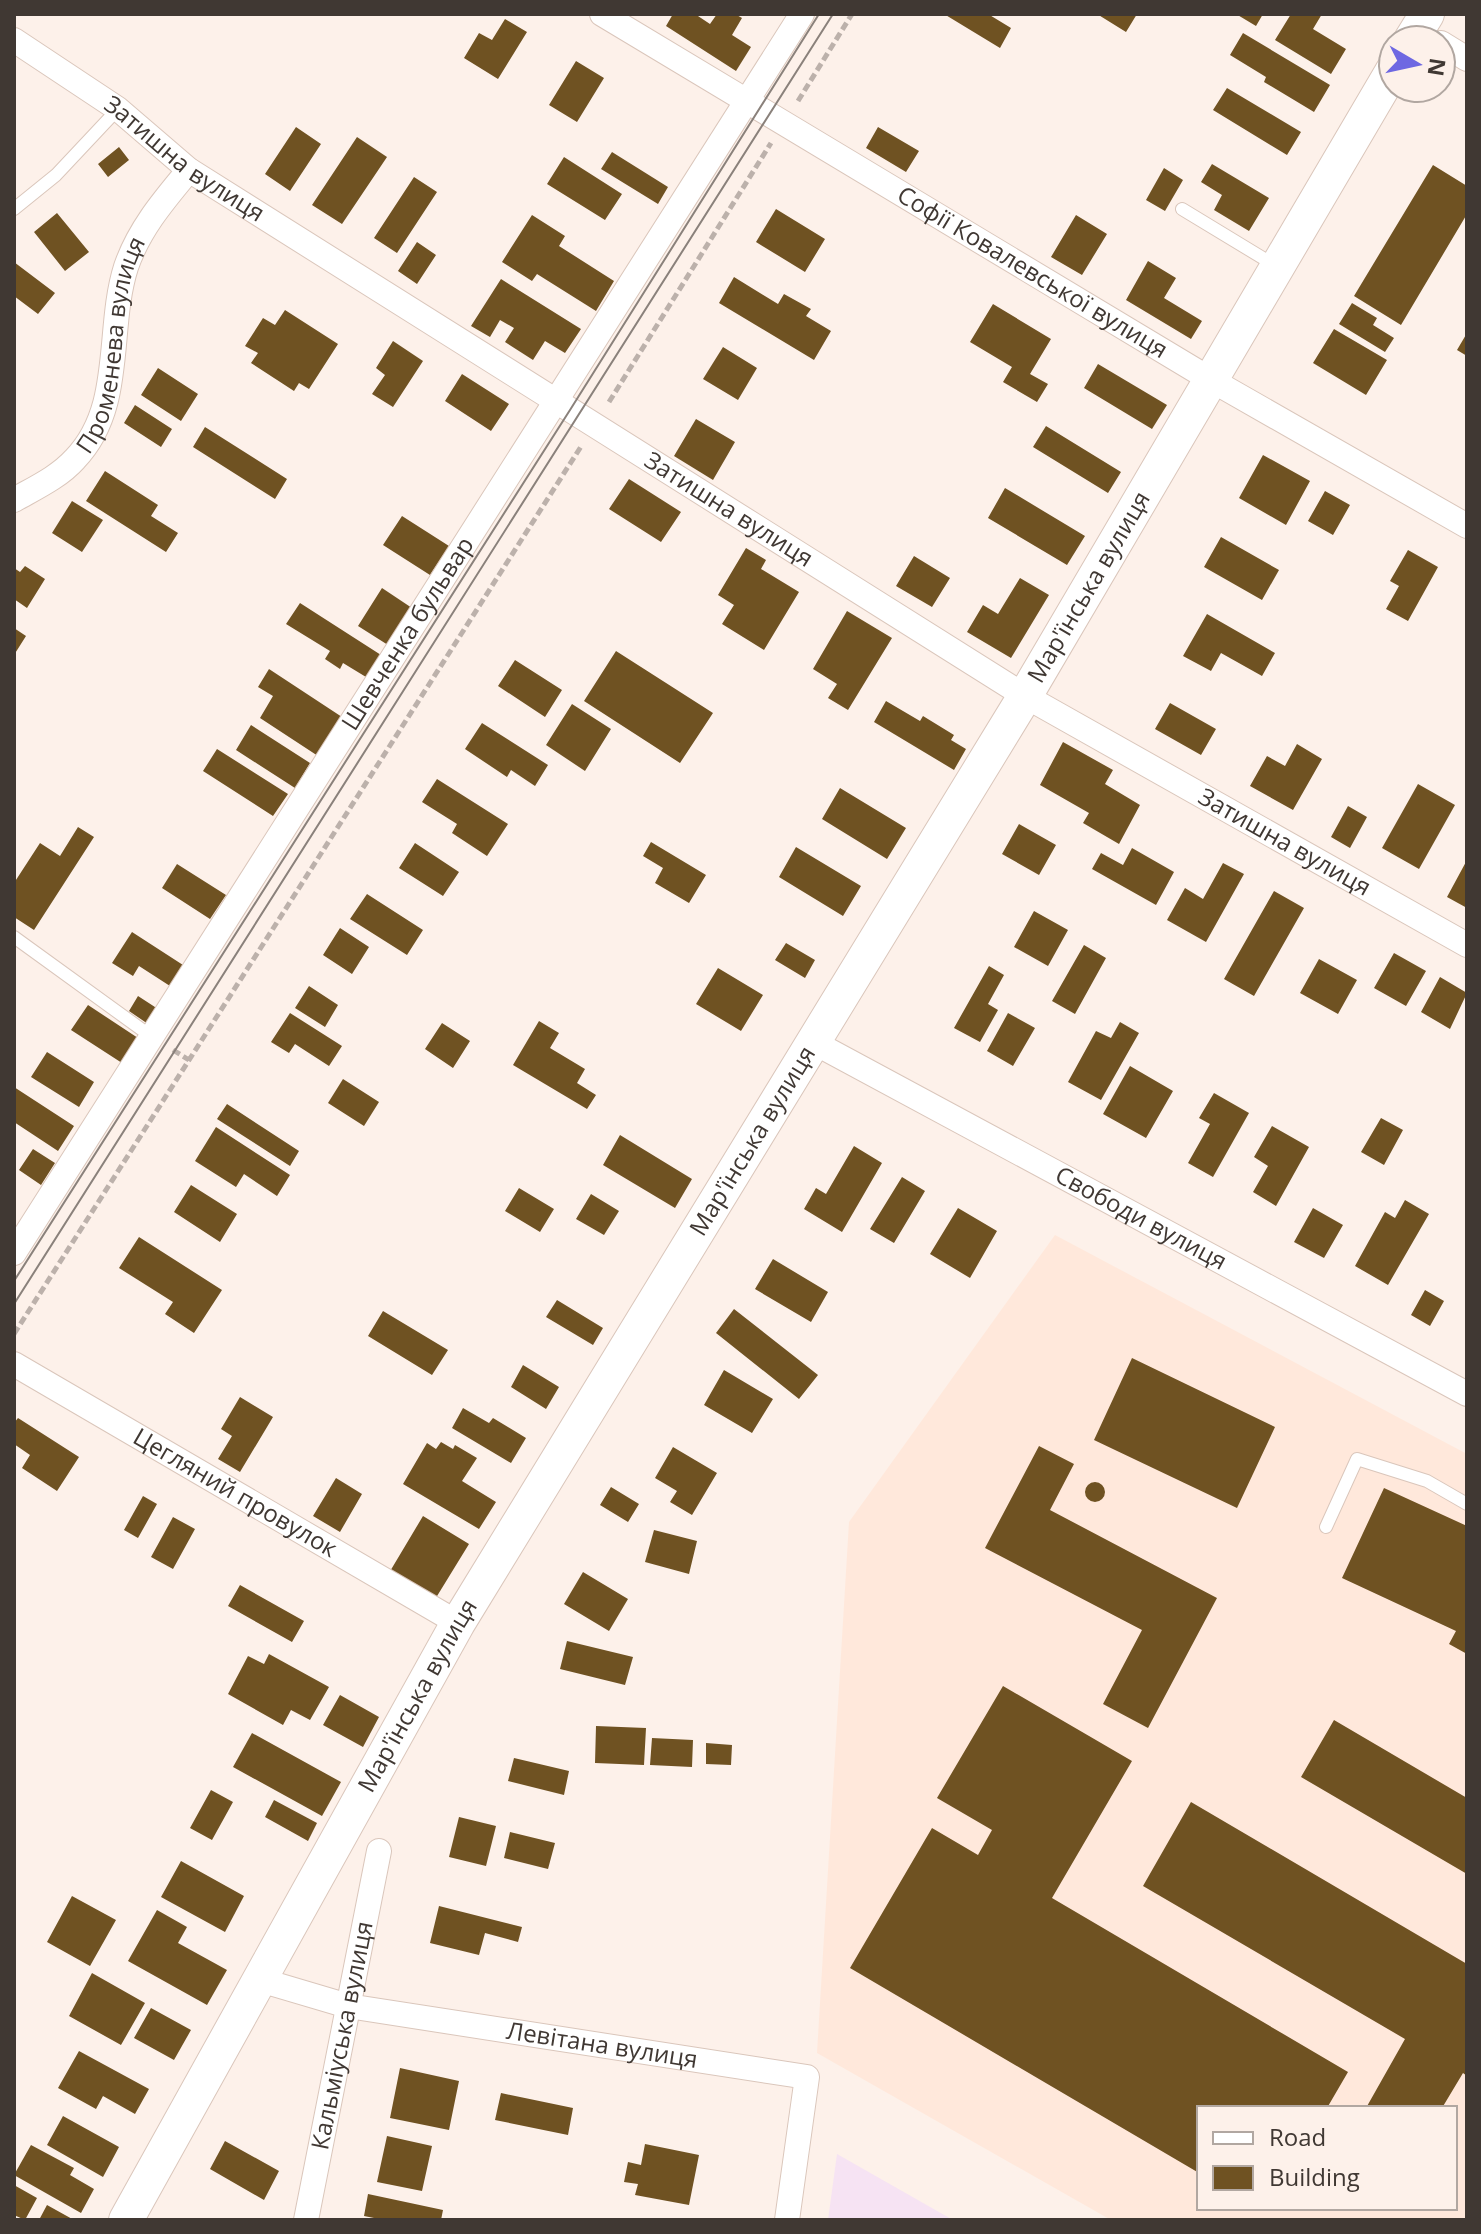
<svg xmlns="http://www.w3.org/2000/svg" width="1481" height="2234" viewBox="0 0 1481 2234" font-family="'Open Sans',sans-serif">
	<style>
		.built { fill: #ffe8db; fill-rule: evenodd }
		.medical { fill: #f6e3f3 }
		.building { fill: #6f5222 }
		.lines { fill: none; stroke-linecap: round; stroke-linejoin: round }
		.lane-casing { stroke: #dac6bb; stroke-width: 14 }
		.street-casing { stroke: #dac6bb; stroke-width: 26 }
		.secondary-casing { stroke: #dac6bb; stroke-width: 36 }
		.path { stroke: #bcb1ab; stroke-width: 5; stroke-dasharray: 8 4; stroke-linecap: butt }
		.lane { stroke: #fff; stroke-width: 12 }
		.street { stroke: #fff; stroke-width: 24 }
		.secondary { stroke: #fff; stroke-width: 34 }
		.tram { stroke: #8a817b; stroke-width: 2 }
		.labels { text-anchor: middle; stroke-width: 8; stroke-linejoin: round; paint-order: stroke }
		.street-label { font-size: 24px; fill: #403833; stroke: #fdf1ea }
	</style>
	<rect width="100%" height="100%" fill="#fdf1ea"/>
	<path class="built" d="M1055,1235l412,219v766h-356l-294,-167 32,-531zM1199,2108h256v100h-256z"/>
	<path class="medical" d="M837,2154l116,66h-125z"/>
	<path class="building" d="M673,14h22l15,10 7,-10h18l7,4 -10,17 19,12 -15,24 -70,-45z
		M944,14h44l23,14 -11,20z
		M1097,14h40l-11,18z
		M1236,14h27l-7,12z
		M1291,14h31l-9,15 33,20 -15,25 -56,-34z
		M505,19l22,13 -29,47 -34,-21 15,-25 13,7z
		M1243,33l87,52 -16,27 -50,-30 2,-5 -36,-22z
		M576,61l28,17 -27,44 -28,-17z
		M1227,88l74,44 -14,23 -74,-45z
		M296,127l25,17 -31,47 -25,-17z
		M878,127l41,24 -13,21 -40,-24z
		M357,137l30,20 -45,67 -30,-19z
		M119,147l10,13 -21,17 -10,-13z
		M612,152l56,35 -10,17 -57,-35z
		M564,157l58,37 -17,26 -58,-36z
		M1212,164l57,34 -20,33 -35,-21 8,-15 -21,-13z
		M1433,165l34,21v28l-66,111 -47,-29z
		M1164,168l19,12 -18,31 -19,-11z
		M414,177l23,15 -40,61 -23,-15z
		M776,209l49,30 -20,33 -49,-30z
		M57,213l32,39 -24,19 -31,-39z
		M532,215l33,21 -6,10 55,35 -18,30 -59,-37 -5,7 -30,-19z
		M1076,215l31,19 -25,41 -31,-18z
		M417,242l19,13 -19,29 -19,-13z
		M1148,261l28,17 -12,20 38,23 -11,18 -65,-39z
		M14,262l41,31 -17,21 -24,-18z
		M734,277l44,27 6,-10 27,15 -5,7 25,15 -17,29 -95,-57z
		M501,279l80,50 -16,24 -20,-12 -12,19 -28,-18 9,-14 -14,-8 -10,17 -19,-11z
		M1352,303l25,15 -4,7 21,13 -9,14 -46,-28z
		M993,304l58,35 -21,35 18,10 -11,18 -34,-20 9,-15 -42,-25z
		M285,310l53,34 -29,45 -10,-6 -5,8 -43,-28 7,-10 -13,-7 18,-28 12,7z
		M1334,329l53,31 -21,35 -53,-32z
		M1467,333v23l-10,-6z
		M393,341l30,20 -30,46 -21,-13 13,-19 -9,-7z
		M723,347l34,21 -19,32 -35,-21z
		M1098,364l69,41 -15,24 -68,-41z
		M158,368l40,26 -17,27 -40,-26z
		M462,374l47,30 -18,27 -46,-30z
		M135,405l37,24 -11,18 -37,-24z
		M696,419l39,23 -22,38 -39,-24z
		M1046,426l75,46 -13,21 -75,-46z
		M205,427l82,52 -12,20 -82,-52z
		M1263,455l47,26 -24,44 -47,-27z
		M105,471l53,34 -7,11 27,17 -12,19 -80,-51z
		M629,479l52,33 -20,30 -52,-33z
		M1005,488l80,48 -18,29 -79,-47z
		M1325,491l25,14 -17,30 -25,-14z
		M72,501l31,19 -21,32 -30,-19z
		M402,516l47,30 -19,29 -47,-30z
		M1221,537l58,33 -17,30 -58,-33z
		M746,548l20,12 -5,9 38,23 -35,58 -42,-26 12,-19 -16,-10z
		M1408,550l30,17 -30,54 -22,-12 13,-23 -9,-5z
		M914,556l36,22 -18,29 -36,-21z
		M25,566l20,13 -18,29 -13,-9v-31l6,4z
		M1020,578l29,17 -38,63 -44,-26 16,-27 15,9z
		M382,588l30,20 -24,37 -30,-19z
		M300,603l81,52 -15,22 -23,-14 -3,6 -15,-10 5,-8 -44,-27z
		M847,611l45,27 -44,72 -20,-12 9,-14 -24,-15z
		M1207,614l68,39 -13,23 -41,-23 -10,18 -28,-15z
		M14,628l12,8 -12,19z
		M616,651l97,62 -33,50 -96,-62z
		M515,660l47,30 -17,27 -47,-31z
		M269,669l73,48 -24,39 -58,-38 13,-22 -15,-9z
		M886,701l34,20 3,-5 31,19 -3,5 15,9 -12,21 -80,-48z
		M1170,703l46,26 -15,26 -46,-26z
		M572,704l39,25 -26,42 -39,-26z
		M482,723l66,42 -13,21 -24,-16 -4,7 -42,-28z
		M251,725l59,38 -15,25 -59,-38z
		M1063,742l50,28 -8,14 35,21 -21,39 -36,-21 6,-10 -49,-28z
		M1297,744l25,15 -29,51 -43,-24 17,-30 18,10z
		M217,749l71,45 -15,22 -70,-45z
		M437,779l71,45 -21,32 -35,-23 5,-9 -35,-22z
		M1418,784l37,21 -36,64 -37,-21z
		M840,788l66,40 -19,31 -65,-40z
		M1348,806l19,11 -17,31 -19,-11z
		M1019,824l37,21 -17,30 -37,-21z
		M78,827l16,10 -60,93 -20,-13v-34l26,-40 20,13z
		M651,842l55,33 -17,28 -34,-20 8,-15 -20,-12z
		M415,843l44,29 -16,24 -44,-28z
		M796,847l65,39 -18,30 -64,-39z
		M1132,848l42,24 -18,33 -64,-36 9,-16 22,12z
		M1467,860v48l-20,-11z
		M1223,863l21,11 -38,68 -39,-22 18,-32 18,11z
		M177,864l49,31 -16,24 -48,-31z
		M1274,891l30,17 -50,88 -30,-17z
		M367,894l56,36 -16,25 -57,-36z
		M1034,911l34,19 -20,36 -34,-19z
		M340,928l29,19 -17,27 -29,-19z
		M132,932l51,33 -13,21 -31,-20 -6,10 -21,-13z
		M786,943l29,17 -10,18 -30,-18z
		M1084,945l22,13 -31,56 -23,-13z
		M1394,953l32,18 -20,35 -32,-18z
		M1319,959l38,21 -19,34 -38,-21z
		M989,966l15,9 -16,29 10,6 -18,32 -26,-14z
		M718,968l45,27 -22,36 -45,-27z
		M1440,977l27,16 -17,36 -29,-17z
		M309,986l29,19 -13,22 -30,-19z
		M138,996l20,13 -10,15 -19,-13z
		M88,1005l50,33 -16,25 -51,-33z
		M290,1013l52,33 -13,20 -34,-22 -6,9 -18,-11z
		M1008,1013l27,15 -22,38 -26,-15z
		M539,1021l20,12 -9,15 35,21 -8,14 19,12 -9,14 -74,-44z
		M1120,1022l19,11 -38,67 -33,-18 28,-51 15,7z
		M442,1023l28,18 -17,27 -28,-19z
		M47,1052l47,30 -15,25 -48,-30z
		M1130,1066l43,25 -27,47 -43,-24z
		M343,1079l36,23 -15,24 -36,-23z
		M14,1087l60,39 -16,25 -44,-29z
		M1214,1093l35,20 -36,64 -25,-14 22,-39 -11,-6z
		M227,1104l72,47 -9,15 -73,-47z
		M1381,1118l22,12 -19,35 -23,-13z
		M1272,1126l37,21 -33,59 -23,-14 15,-26 -14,-9z
		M216,1127l74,48 -13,21 -33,-22 -8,13 -41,-26z
		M620,1135l72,44 -17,29 -72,-43z
		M854,1146l28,17 -40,69 -38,-23 12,-21 10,6z
		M33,1149l22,14 -14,22 -22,-15z
		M902,1177l23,14 -31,52 -24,-14z
		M191,1185l46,29 -17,28 -46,-30z
		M519,1188l35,21 -14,23 -35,-21z
		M591,1194l28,17 -15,24 -28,-16z
		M1405,1200l24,14 -41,71 -33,-19 30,-54 10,6z
		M958,1208l39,23 -27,47 -40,-24z
		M1313,1208l30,17 -19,33 -30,-16z
		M139,1237l83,53 -28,43 -29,-19 8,-12 -54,-34z
		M773,1259l55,33 -17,30 -56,-33z
		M1425,1290l19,11 -14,25 -19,-11z
		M557,1300l46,28 -10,17 -47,-28z
		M734,1309l84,66 -19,24 -83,-66z
		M383,1311l65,39 -16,25 -64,-39z
		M1132,1358l143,69 -38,81 -143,-68z
		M523,1365l36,22 -13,22 -35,-22z
		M724,1370l49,29 -21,34 -48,-28z
		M240,1397l33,20 -33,55 -22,-13 14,-23 -11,-7z
		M463,1408l26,15 4,-5 33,20 -15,25 -59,-35z
		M18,1418l61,39 -22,34 -35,-23 8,-13 -16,-11v-21z
		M441,1442l12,7 2,-4 22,13 -15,23 34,21 -17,27 -76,-45 24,-41 9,6z
		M1039,1446l35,18 -24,46 167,88 -69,130 -45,-24 39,-74 -157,-82z
		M673,1447l44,26 -25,42 -22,-13 7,-11 -22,-13z
		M336,1478l26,16 -22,38 -27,-16z
		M1085 1492a10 10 0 1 1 20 0a10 10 0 1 1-20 0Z
		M611,1487l28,17 -11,18 -28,-17z
		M1384,1488l83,38v128l-18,-10 7,-13 -114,-53z
		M143,1496l14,8 -19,34 -14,-8z
		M423,1516l46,28 -35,57 -45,-28z
		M173,1517l22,12 -22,40 -22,-12z
		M654,1530l43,11 -8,33 -44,-12z
		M583,1572l45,27 -19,32 -45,-27z
		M240,1585l64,36 -12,21 -64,-36z
		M567,1641l66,16 -8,28 -65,-16z
		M269,1654l60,33 -19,33 -19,-10 -8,15 -55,-31 20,-38 16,8z
		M1003,1686l129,75 -80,137 296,174 -21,36h-128v65l-349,-205 82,-140 46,27 14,-25 -55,-32z
		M340,1695l39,22 -16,30 -40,-22z
		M1334,1720l133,78v76l-166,-97z
		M596,1726l50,2 -2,37 -49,-2z
		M252,1733l89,49 -19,34 -89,-49z
		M652,1738l41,2 -1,27 -42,-2z
		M706,1743l26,2 -1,20 -25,-1z
		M514,1758l55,13 -5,24 -56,-14z
		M211,1790l22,12 -21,38 -22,-12z
		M274,1800l43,23 -9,18 -43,-24z
		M1191,1802l276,162v112l-4,-3 -21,35h-76l39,-69 -262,-153z
		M459,1817l37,9 -10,40 -37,-9z
		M510,1832l45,11 -7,26 -44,-11z
		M181,1861l63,35 -19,36 -64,-35z
		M72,1896l44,24 -26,46 -43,-24z
		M439,1906l83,21 -4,15 -33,-9 -6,22 -49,-12z
		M157,1910l30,17 -9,16 49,27 -20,35 -79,-44z
		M92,1973l53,30 -24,42 -52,-29z
		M151,2008l40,22 -17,30 -40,-22z
		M79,2051l70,38 -14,25 -32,-18 -7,13 -38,-21z
		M400,2068l59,13 -10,49 -59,-12z
		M501,2093l72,15 -5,27 -73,-15z
		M63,2116l56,31 -16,30 -56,-32z
		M387,2136l45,10 -10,45 -45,-9z
		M225,2141l54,30 -15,29 -54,-31z
		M645,2144l54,11 -10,50 -54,-10 3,-11 -14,-2 4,-20 13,3z
		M31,2145l43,23 -4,7 24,14 -13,24 -67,-38z
		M14,2185l23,13 -12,22 -11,-5z
		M368,2194l75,16 -2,10h-57l-20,-4z
		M47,2205l27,15h-35z"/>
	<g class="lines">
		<g class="lane-casing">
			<path id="lane" d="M14,209l42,-34 62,-66
				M1182,209l94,57
				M14,937l138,100
				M1326,1527l31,-68 70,22 40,23"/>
		</g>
		<g class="street-casing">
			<g id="street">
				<path id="s1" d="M602,14l611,367 254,145"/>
				<path id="s2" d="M14,40l104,69 71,61 836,526 442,249"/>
				<path d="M1441,43l26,16"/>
				<path id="s3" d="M14,500c21,-12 45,-23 61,-41 50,-52 31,-129 51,-192 13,-38 38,-67 63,-97"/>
				<path id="s4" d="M815,1043l652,351"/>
				<path id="s5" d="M14,1253l788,-1239"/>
				<path id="s6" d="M14,1364l444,259"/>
				<path id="s7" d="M257,1979l91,27 459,71 -20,143"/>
				<path id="s8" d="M306,2220l73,-369"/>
			</g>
		</g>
		<g class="secondary-casing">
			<g id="secondary">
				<path d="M1411,40l16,-26"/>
				<path id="s9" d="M126,2220l332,-597 567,-927 368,-626"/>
			</g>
		</g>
		<path class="path" d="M798,101l54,-87
			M609,402l162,-259
			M173,1050l16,10
			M14,1334l568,-889"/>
		<use href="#lane" class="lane"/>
		<use href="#street" class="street"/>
		<use href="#secondary" class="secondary"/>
		<path class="tram" d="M14,1281l556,-871 249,-396
			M14,1304l819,-1290"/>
	</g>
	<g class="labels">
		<g class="street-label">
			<text dy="8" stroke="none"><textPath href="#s2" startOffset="208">Затишна вулиця</textPath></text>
			<text dy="8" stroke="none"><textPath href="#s1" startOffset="502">Софії Ковалевської вулиця</textPath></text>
			<text dy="8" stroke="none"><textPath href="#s3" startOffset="196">Променева вулиця</textPath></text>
			<text dy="8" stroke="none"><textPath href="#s2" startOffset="856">Затишна вулиця</textPath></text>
			<text dy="8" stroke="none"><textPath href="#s9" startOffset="1896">Мар'їнська вулиця</textPath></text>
			<text dy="8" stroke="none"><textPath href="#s5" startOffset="734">Шевченка бульвар</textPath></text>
			<text dy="8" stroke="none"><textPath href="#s2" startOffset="1504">Затишна вулиця</textPath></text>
			<text dy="8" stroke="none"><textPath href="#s9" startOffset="1248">Мар'їнська вулиця</textPath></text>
			<text dy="8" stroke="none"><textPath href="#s4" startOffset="370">Свободи вулиця</textPath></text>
			<text dy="8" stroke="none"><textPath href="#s6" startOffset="256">Цегляний провулок</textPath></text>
			<text dy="8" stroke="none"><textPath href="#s9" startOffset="600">Мар'їнська вулиця</textPath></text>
			<text dy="8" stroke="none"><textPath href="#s8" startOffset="188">Кальміуська вулиця</textPath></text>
			<text dy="8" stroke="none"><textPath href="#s7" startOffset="352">Левітана вулиця</textPath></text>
		</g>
	</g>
	<rect width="1481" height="2234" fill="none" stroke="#403833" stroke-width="32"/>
	<rect x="1197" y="2106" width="260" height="104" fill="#fdf1ea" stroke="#b1a7a1" stroke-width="2"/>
	<rect x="1213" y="2132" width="40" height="12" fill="#ffffff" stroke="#b1a7a1" stroke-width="2"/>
	<text x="1269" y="2146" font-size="24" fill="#403833">Road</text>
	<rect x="1213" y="2166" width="40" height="24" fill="#6f5222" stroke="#b1a7a1" stroke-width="2"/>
	<text x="1269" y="2186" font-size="24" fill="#403833">Building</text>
	<g transform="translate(1417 64) rotate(99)"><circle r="38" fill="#fdf1ea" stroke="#b1a7a1" stroke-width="2"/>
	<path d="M0-6L14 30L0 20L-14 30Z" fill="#6e68e2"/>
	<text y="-12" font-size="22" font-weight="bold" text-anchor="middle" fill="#403833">N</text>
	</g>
</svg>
